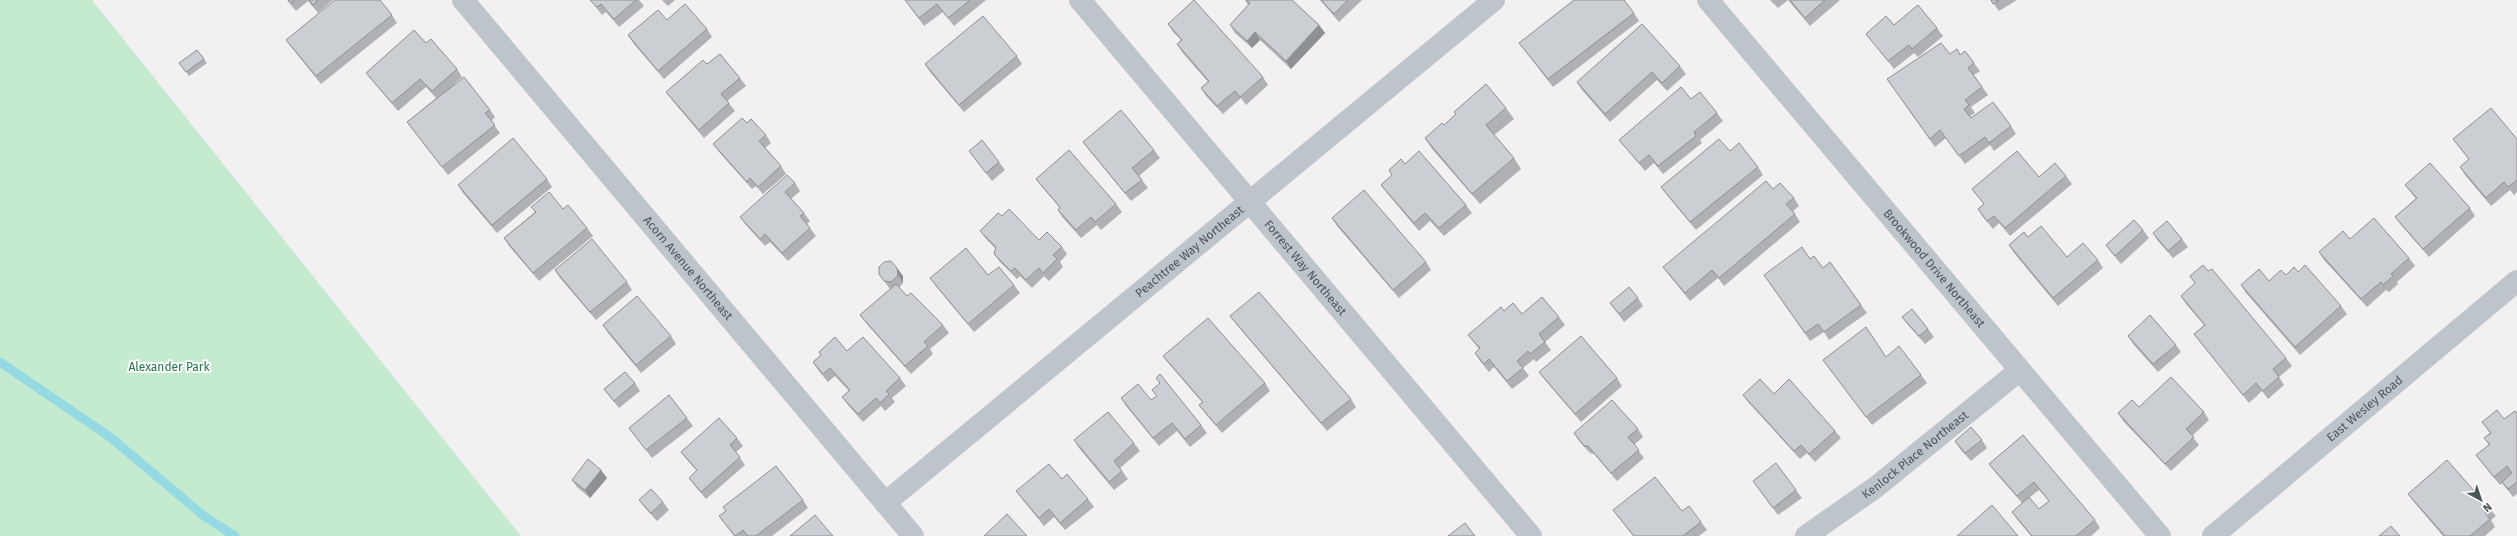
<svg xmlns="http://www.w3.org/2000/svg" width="2517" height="536" viewBox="0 0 2517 536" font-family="'Fira Sans',sans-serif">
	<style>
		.green { fill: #c4ebcf }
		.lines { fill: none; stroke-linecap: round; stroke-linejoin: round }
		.stream { stroke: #95d9e3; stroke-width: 9 }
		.minor { stroke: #bdc5cb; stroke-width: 22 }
		.wall { fill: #afb1b5; fill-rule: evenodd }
		.shaded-wall { fill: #8e9093 }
		.building { fill: #cbced2; stroke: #8e9093 }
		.labels { text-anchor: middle; stroke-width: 4; stroke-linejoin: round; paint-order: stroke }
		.street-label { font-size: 12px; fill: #4a555b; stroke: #fff }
		.park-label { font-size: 12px; fill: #217645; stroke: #fff }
	</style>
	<rect width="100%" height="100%" fill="#f2f0f0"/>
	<path class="green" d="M0,0h92l429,536h-521z"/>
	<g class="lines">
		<path class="stream" d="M0,362l110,75 94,79 31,20"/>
		<g class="minor">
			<path id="s1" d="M463,0l450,536"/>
			<path id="s2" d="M1080,0l451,536"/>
			<path id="s3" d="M1708,0l452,536"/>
			<path id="s4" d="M885,503l609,-503"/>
			<path id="s5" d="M1806,536l70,-49 144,-117"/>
			<path id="s6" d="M2213,536l304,-255"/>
		</g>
	</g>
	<path class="wall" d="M287,0h46l-15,13 -10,-12 -12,10z
		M590,0h49l5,6 -25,21 -13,-15 -4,3z
		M662,0h13l-7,6z
		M905,0h81l-32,26 -11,-14 -19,14z
		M1245,0h47l27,25 6,8 -34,36 -31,-29 -8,8 -17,-15 -5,-8 18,-20z
		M1320,0h42l-23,22z
		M1770,0h18l-10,8z
		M1788,0h52l-30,26z
		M1991,0h26l-18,11z
		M1634,13l5,8 -86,66 -34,-44z
		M392,15l5,8 -76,61 -29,-36 -6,-8z
		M667,20l40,9 5,8 -48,42 -31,-36 -5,-8z
		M1168,24l95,53 5,8 -22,20 -5,-7 -18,16 -17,-18 -5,-8 7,-6 -26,-30 -5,-8 4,-4 -8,-8z
		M1894,25l43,3 6,8 -25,21 -4,-4 -20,16 -22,-28 -6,-7z
		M426,43l31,26 5,8 -8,7 36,26 5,7 -4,4 9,12 -52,42 -41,-53 29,-24 -10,-11 -28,24 -26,-31 -6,-7z
		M197,50l10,13 -18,13 -10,-13z
		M1965,51l15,20 -6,4 14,20 -17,12 4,6 -5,3 1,2 40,8 5,8 -22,17 -4,-6 -25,19 -19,-26 -11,9 -48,-68 63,-25 10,1z
		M1017,56l5,8 -58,48 -34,-40 -5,-8z
		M707,64l33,14 6,8 -19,15 8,10 -31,27 -32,-38 -6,-8z
		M1680,66l6,8 -19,17 -10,-11 -47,42 -28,-32 -5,-8z
		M1691,99l26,14 6,8 -23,19 2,3 -39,31 -9,-11 -9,8 -20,-24 -6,-7z
		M1506,108l8,11 -20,16 20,23 7,11 -41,35 -48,-55 -7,-11 19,-13z
		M747,123l19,12 5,8 -6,5 16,18 5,8 -23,20 -7,-8 -4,3 -33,-37 -6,-8z
		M2453,139h64v53l-3,3 -4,-5 -19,16 -26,-31 -5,-8 9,-8z
		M1083,142l71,8 6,8 -21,18 9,12 -17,13 -42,-51z
		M969,151l30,11 6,8 -13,11z
		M1730,151l28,16 5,8 -67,55 -29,-35 -6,-8z
		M1405,164l61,41 6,8 -28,23 -14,-15 -11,10 -32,-38 -6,-8 11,-10 -3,-5z
		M2066,176l6,8 -62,52 -11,-13 -6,6 -10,-12 -5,-8 6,-5 -12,-15 67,-12z
		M547,179l5,8 -55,46 -34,-40 -5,-8z
		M1036,179l80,25 6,8 -21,18 -4,-5 -16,13 -18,-20 -5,-8 2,-2 -18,-21z
		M795,183l5,8 -9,8 13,14 6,8 -3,3 9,12 -28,25 -18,-19 -5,4 -19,-21 -6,-8z
		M2405,185l65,23 5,8 -46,41 -28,-32 -6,-8 21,-18z
		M1773,189l21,9 5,8 -6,5 7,11 -76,64 -6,-8 -28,23 -21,-26 -6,-8z
		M531,207l56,21 6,8 -54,45 -30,-35 -5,-8 31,-26z
		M1002,216l37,24 23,7 5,7 -7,8 3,5 -14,14 -5,-5 -12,12 -12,-12 -3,3 -17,-17 -6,-8 2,-5 -10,-10 -6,-8z
		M1332,218l94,44 5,8 -32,28 -62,-72z
		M2143,230l6,8 -28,26 -9,-11 -6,-8z
		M2153,233l29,6 6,8 -15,11 -15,-17z
		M2028,237l39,20 31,3 5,8 -45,38 -44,-53 -5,-8z
		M2350,239l59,19 6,8 -18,16 1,2 -9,8 -3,-2 -19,17 -43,-47 -5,-8z
		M1810,259l13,9 7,-6 37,51 -38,27 -5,-8 -14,9 -46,-66z
		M897,268l6,8v7l-4,5 8,8 36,29 6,8 -19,16 3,5 -22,20 -45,-51 -6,-8 30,-26 -11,-15z
		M555,270l72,12 5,8 -36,30 -36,-42z
		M2298,272l43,34 6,8 -47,41 -54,-62 -5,-8 28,-4 17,-6z
		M988,275l26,10 6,8 -46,39 -39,-47 -5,-7z
		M2190,276l96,82 6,8 -13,11 5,8 -16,14 -6,-8 -13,12 -49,-61 -6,-8 10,-9 -18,-21 -5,-8 14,-13z
		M1638,298l5,8 -19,16 -14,-19z
		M1504,311l18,3 37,3 6,8 -20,17 6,8 -15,12 -2,-3 -11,9 6,8 -17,13 -18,-22 -5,5 -9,-11 -5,-8 4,-4 -11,-14z
		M1230,316l121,83 5,8 -29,24 -91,-107z
		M1902,317l26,12 6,8 -9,7 -17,-19z
		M603,325l68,11 5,8 -35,29 -33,-40z
		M2128,336l48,9 5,7 -23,20 -25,-28z
		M847,351l53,27 6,8 -14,12 3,4 -10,9 -4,-5 -18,16 -15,-17 -6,-8 7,-6 -14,-15 -7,6 -10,-12 -5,-8 8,-7 -2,-3z
		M1163,356l102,27 5,8 -48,42 -17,-20 -6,-8 3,-3 -33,-38z
		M1886,357l35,18 6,8 -55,42 -49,-65z
		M1539,372l78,6 5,8 -41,36 -36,-42z
		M1156,378l45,47 6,8 -17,14 -13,-16 -18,15 -33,-40 -5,-8 30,2 6,-4 -5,-6 8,-6z
		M635,383l5,8 -21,17 -9,-11 -6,-8z
		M1774,394l61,37 6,7 -26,24 -8,-9 -7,6 -52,-57 -5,-7z
		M2139,407l65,5 5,8 -17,16 7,9 -28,26 -48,-50 -5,-8z
		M2517,413v81l-4,3 -11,-14 -2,2 -18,-22 -6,-8 13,-10 -5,-7 6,-5 -8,-11 22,-3z
		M687,418l6,8 -41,32 -23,-30z
		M1638,429l5,8 -9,8 10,13 -27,23 -23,-27 -4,-1 -11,-12 -5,-8z
		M2023,435l72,85 5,8 -9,8h-60l-14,-17 -5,-7 10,-9 -27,-31 -6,-8zM2039,490l10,11 -10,8 -10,-11z
		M737,438l6,8 -7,6 9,13 -39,34 -11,-13 -6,-8 8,-7 -10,-11 -6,-8z
		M1074,440l60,3 6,8 -20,17 8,11 -14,11 -35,-42z
		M1982,440l5,8 -16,13 -11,-12 -5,-8z
		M607,478l-17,20 -13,-11 -5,-7z
		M1062,479l26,20 6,8 -29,23 -11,-13 -10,9 -22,-27 -6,-8z
		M1753,481l43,9 6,8 -24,17z
		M2408,494l82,15 6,7 -5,4 4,7 -10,9h-42l-29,-34z
		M639,500l24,2 6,8 -12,11 -12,-13z
		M803,500l5,8 -36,28h-38l-15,-20z
		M1613,510l69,1 19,11 6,8 -8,6h-66z"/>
	<path class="shaded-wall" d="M1319,25l6,8 -34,36 -5,-8z
		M1255,32l5,8 -8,8 -5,-7z
		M897,268l6,8v7l-5,-8z
		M601,470l6,8 -17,20 -5,-8z"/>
	<path class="building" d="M288,0h7l-4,3z
		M309,0h9l-5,5z
		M335,0h45l12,15 -76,61 -30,-36z
		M590,0h46l-22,19 -13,-15 -4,3z
		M905,0h65l-22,18 -11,-14 -18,14z
		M1194,0l69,77 -23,20 -5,-6 -18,15 -16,-18 8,-7 -32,-37 5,-4 -14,-16z
		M1246,0h46l27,25 -33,36 -31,-29 -8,9 -17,-16 20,-22z
		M1321,0h27l-14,14z
		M1574,0h50l10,13 -86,66 -29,-36z
		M1790,0h35l-20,18z
		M1991,0h8l-6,4z
		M685,4l22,25 -49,42 -30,-36 30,-25 9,10z
		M1918,5l19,23 -25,21 -3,-4 -21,16 -22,-27 20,-18 8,9z
		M983,16l34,40 -58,49 -34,-41z
		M1642,24l38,42 -18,17 -10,-11 -47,42 -28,-32z
		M414,30l12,13 5,-4 26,30 -25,22 -12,-12 -28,24 -26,-30z
		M1941,43l9,11 7,-5 3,6 5,-4 9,12 -6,5 14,19 -17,13 4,5 -5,4 7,9 22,-16 18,24 -22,17 -4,-6 -26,19 -19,-26 -10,9 -43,-60z
		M197,50l7,9 -18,13 -7,-9z
		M720,54l20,24 -19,16 8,9 -30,27 -33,-38 37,-32 4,4z
		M464,77l26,33 -5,3 10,12 -53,42 -35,-45z
		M1486,84l20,24 -20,17 28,33 -42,36 -47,-56 17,-15 2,2 12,-11 -2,-2z
		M1681,87l10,12 9,-7 17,21 -23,19 2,4 -38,30 -9,-11 -10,8 -20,-23z
		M2491,108l26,31v41l-9,7 -4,-5 -18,16 -26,-31 9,-8 -16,-20z
		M1121,110l33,40 -22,18 10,12 -17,13 -42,-51z
		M742,118l5,5 4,-4 15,16 -7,6 22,25 -23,21 -8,-9 -3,4 -34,-38z
		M513,138l34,41 -55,46 -34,-40z
		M1719,139l11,12 9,-8 19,24 -68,55 -29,-35z
		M982,140l17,22 -13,11 -17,-22z
		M1069,150l47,54 -21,18 -4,-5 -15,13 -18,-20 2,-3 -24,-28z
		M1419,151l47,54 -27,23 -14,-15 -11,10 -33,-38 11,-10 -3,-5 12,-11 4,5z
		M2017,151l22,26 16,-14 11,13 -61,52 -11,-12 -7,5 -9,-12 6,-5 -12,-15z
		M2430,163l40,45 -47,41 -28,-32 22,-19 -12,-13z
		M787,175l8,8 -10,9 19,21 -4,3 10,12 -28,25 -17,-19 -5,5 -20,-22z
		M1766,181l7,8 7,-6 14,15 -8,6 9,10 -76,64 -7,-8 -27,23 -22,-26z
		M1364,190l62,72 -33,28 -61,-72z
		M549,192l14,17 5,-4 19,23 -54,45 -29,-35 32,-26 -5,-5z
		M1009,209l30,31 8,-8 15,15 -9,8 4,4 -14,14 -4,-5 -13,12 -11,-12 -4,3 -17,-17 2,-7 -16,-16 18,-18 4,3z
		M2374,218l35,40 -18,16 2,2 -10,9 -2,-3 -20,17 -42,-47 24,-21 7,8z
		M2134,220l9,10 -28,26 -9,-11z
		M2167,221l15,18 -14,12 -15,-18z
		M2041,226l26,31 16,-14 15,17 -45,38 -44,-53 15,-13 4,5z
		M592,239l35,43 -37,30 -35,-42z
		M1802,247l8,12 4,-3 9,12 7,-6 31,43 -37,27 -6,-8 -13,9 -41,-58z
		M966,248l22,27 11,-8 15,18 -46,39 -38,-46z
		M891,261l6,7 1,7 -7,7 -7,-1 -5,-7v-7l5,-5z
		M2203,265l5,6 4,-2 74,89 -13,11 6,8 -16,14 -7,-8 -13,12 -49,-61 11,-9 -24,-29 14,-13 -5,-7z
		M2305,265l36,41 -46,41 -54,-62 18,-16 10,12 12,-11 5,5 8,-8 4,5z
		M896,284l11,12 4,-3 32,32 -19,17 4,4 -23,20 -45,-51z
		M1629,287l9,11 -19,16 -9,-11z
		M1259,292l92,107 -30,24 -91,-107z
		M637,296l34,40 -35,29 -33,-40z
		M1542,297l17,20 -20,17 6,8 -15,12 -2,-3 -11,10 6,7 -16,13 -18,-22 -5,5 -9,-11 5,-5 -12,-13 33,-28 3,4 9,-8 9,11z
		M1912,309l16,20 -9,7 -17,-19z
		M2150,315l26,30 -23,19 -25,-28z
		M1208,318l57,65 -49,42 -17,-20 4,-3 -40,-46z
		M1866,327l20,30 13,-11 22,29 -55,42 -43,-57z
		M1581,336l36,42 -42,36 -36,-42z
		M835,337l12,14 16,-14 37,41 -14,13 3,3 -9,9 -4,-5 -18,16 -16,-17 8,-7 -20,-22 -7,6 -10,-12 8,-7 -2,-3z
		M625,372l10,11 -21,18 -10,-12z
		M1160,374l41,51 -16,14 -13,-16 -19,15 -32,-40 17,-14 13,16 6,-4 -5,-6 8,-7 -4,-5z
		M2171,377l33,35 -18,17 8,8 -29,27 -47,-51 14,-13 7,7z
		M1760,379l14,15 15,-15 46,52 -26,23 -8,-9 -7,6 -51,-56z
		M669,395l18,23 -41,32 -17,-22z
		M1612,400l26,29 -10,8 11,13 -28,23 -23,-27h-4l-10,-13z
		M2497,410l7,9 11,-8 2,2v69l-9,7 -6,-7 10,-9 -5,-7 -13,11 -18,-22 14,-11 -6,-6 7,-5 -9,-11z
		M1108,412l26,31 -20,18 8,10 -13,11 -35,-42z
		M719,418l18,20 -7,7 10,12 -39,35 -12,-14 8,-8 -16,-18z
		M1971,427l11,13 -17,13 -10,-12z
		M2023,435l72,85 -19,16h-44l-20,-24 17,-15 10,12 10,-8 -15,-19 -17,14 -28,-32z
		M588,459l13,11 -16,20 -13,-10z
		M2447,460l43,49 -5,4 5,6 -20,17h-25l-37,-42z
		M1776,463l20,27 -23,18 -20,-27z
		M1049,464l13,15 5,-5 21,25 -28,24 -11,-14 -10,9 -23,-27z
		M776,466l27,34 -47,36h-8l-5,-6 -8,6 -16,-20 7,-5 -3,-4z
		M1655,477l27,34 7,-5 12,16 -18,14h-49l-21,-26z
		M651,489l12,13 -12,11 -12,-13z
		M1992,505l26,31h-61z
		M1007,514l20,22h-43z
		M815,515l18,21h-43z
		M1465,523l10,13h-27z
		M2391,526l9,10h-21z"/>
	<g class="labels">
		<g class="street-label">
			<text dy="4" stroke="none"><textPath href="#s4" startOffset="395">Peachtree Way Northeast</textPath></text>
			<text dy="4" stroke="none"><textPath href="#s1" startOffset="350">Acorn Avenue Northeast</textPath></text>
			<text dy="4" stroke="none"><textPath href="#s2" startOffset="350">Forrest Way Northeast</textPath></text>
			<text dy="4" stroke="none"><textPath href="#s3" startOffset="351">Brookwood Drive Northeast</textPath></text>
			<text dy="4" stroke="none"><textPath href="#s6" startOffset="198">East Wesley Road</textPath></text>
			<text dy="4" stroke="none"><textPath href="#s5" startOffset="136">Kenlock Place Northeast</textPath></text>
		</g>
		<g class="park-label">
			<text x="169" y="371">Alexander Park</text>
		</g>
	</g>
	<g transform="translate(2481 500) rotate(140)" stroke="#ffffff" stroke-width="3" paint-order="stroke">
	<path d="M0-3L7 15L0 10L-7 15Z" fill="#4a555b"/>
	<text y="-6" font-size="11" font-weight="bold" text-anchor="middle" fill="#4a555b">N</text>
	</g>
</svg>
